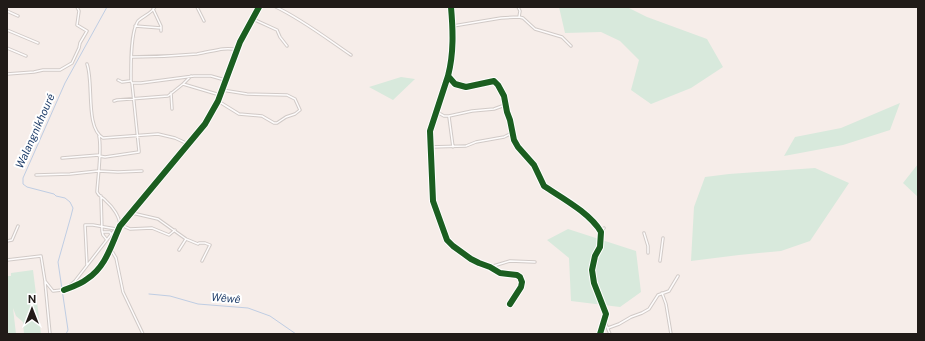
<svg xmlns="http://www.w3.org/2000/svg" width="925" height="341" viewBox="0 0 925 341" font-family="'Public Sans',sans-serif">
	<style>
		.green { fill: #d8e9dc }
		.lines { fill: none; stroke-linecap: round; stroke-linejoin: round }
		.stream { stroke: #bfcde3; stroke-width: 1 }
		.minor-casing { stroke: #d1cac7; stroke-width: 3.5 }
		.minor { stroke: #fefcfc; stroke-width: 1.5 }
		.cycleway-casing { stroke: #fff; stroke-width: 8 }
		.cycleway { stroke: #1b5e20; stroke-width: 6 }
		.labels { text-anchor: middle; stroke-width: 4; stroke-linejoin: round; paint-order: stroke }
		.water-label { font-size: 11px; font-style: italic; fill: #22406c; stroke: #fff }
	</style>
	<rect width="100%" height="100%" fill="#f6ede9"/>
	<path class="green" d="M559,7h68l20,10 60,22 16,28 -32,21 -40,16 -20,-14 8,-30 -19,-19 -19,-9 -36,1z
		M401,77l14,2 -22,21 -24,-13z
		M900,103l-10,27 -47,15 -59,11 11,-19 46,-9z
		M918,164v33l-15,-14z
		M815,168l34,15 -39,58 -29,10 -42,4 -48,6 3,-54 11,-30 24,-3z
		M568,229l68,22 5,41 -21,15 -49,-6 -2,-43 -22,-18z
		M33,270l8,64h-17l-1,-12 -7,-6 -3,-8 3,26h-9v-58h4v-3z"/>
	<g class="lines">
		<path class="stream" d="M149,294l21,2 28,8 50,4 22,8 26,18
			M66,334l2,-4 -10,-68 13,-46 2,-8 -3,-6 -5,-4 -9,-2 -2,-2 -27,-7 -4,-3v-6l42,-95 42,-76"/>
		<g class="minor-casing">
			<path id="minor" d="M197,7l7,14
				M276,7c27,13 50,31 75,48
				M451,7c2,23 3,46 -3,69l7,8 11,3 28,-6 4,4 6,11 3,16 3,8 4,20 4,7 16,18 10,21c18,12 46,27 57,46l-1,15 -5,9 -3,14 2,13 12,31 -6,20
				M518,7l2,4 -1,6
				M153,9l8,17v5
				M7,11l11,5
				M253,19l24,11 3,7 7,9
				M135,26l26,2
				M453,26l48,-8 18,-1 4,1 12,11 27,8 9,9
				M7,30l31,13
				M7,48l19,8
				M131,57c23,0 44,-1 66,-3 14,-2 27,-8 41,-4
				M87,64c7,19 -2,64 16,74l55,-4 17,4 13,6
				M7,74l27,-2 9,-2h17l12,-7 7,-15 1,-5 7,-12 -10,-6 2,-14 -2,-4
				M448,76l-18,55 3,70 14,39 6,6 18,13 8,4 11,4 10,6 17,2 3,2 2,5 -1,5 -11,17
				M118,80l4,2 8,-1
				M132,83h9l53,-7h17l14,4
				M183,84l37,11
				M171,93l1,16
				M114,101l3,-1 51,-4 15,-12 8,-8
				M218,101l21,13 23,2 12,7h3l9,-6 9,-3 5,-4 -5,-11 -8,-4 -40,-1 -25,-4
				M437,112l7,4h5l23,-5 22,-2 11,-4
				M449,117l4,30
				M430,147l36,-1 10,-4 28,-5 8,-4
				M99,156l6,1 34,-5v-1l-7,-68 -1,-2c0,-14 -1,-49 7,-60 5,-5 13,-7 17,-14
				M62,158l37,-3
				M36,175l34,-1 28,-3 20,1 24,-1
				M101,196l1,35 1,4 4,5
				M132,213l26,6 28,20 12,5 1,-1h6l5,2 -8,16
				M121,225l9,4 22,-1 17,7 6,-5
				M103,232h7l1,3
				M601,232l3,-4
				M644,233l4,13v7
				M7,241l5,-1 6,-14
				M110,248l6,10 7,34 20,42
				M179,250l7,-11
				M7,260l34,-4 4,25 8,10 9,-1
				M660,261l3,-23
				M87,265l-2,-40h8l23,4
				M490,267l20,-6 25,1
				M45,282l5,52
				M67,288l8,-7 38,-49 7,-6c0,-9 -7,-19 -14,-25 -3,-4 -7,-4 -9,-9 1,-17 5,-41 2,-56
				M64,290c8,-3 17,-6 23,-11 19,-12 24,-34 33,-53l85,-102 13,-23 22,-59 19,-35
				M662,293l4,11 5,30
				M604,320l6,14
				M608,328l11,-4 12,-7 11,-4 7,-4 9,-14 11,-4 9,-15"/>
		</g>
		<use href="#minor" class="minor"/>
		<g class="cycleway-casing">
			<path id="cycleway" d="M451,7c2,23 3,46 -3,69l7,8 11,3 28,-6 4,4 6,11 3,16 3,8 4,20 4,7 16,18 10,21c18,12 46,27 57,46l-1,15 -5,9 -3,14 2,13 12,31 -6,20
				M448,76l-18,55 3,70 14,39 6,6 18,13 8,4 11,4 10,6 17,2 3,2 2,5 -1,5 -11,17
				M64,290c8,-3 17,-6 23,-11 19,-12 24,-34 33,-53l85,-102 13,-23 22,-59 19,-35"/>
		</g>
		<use href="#cycleway" class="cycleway"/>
	</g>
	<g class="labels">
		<g class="water-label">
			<text transform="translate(35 131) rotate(-66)" y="4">Walangnikhouré</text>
			<text transform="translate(226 298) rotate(5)" y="4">Wêwê</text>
		</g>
	</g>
	<rect width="925" height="341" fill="none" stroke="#211b18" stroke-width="16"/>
	<g transform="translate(32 309)" stroke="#ffffff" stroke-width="3" paint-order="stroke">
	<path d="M0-3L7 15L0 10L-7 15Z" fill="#211b18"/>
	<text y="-6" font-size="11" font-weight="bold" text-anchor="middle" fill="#211b18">N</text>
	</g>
</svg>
